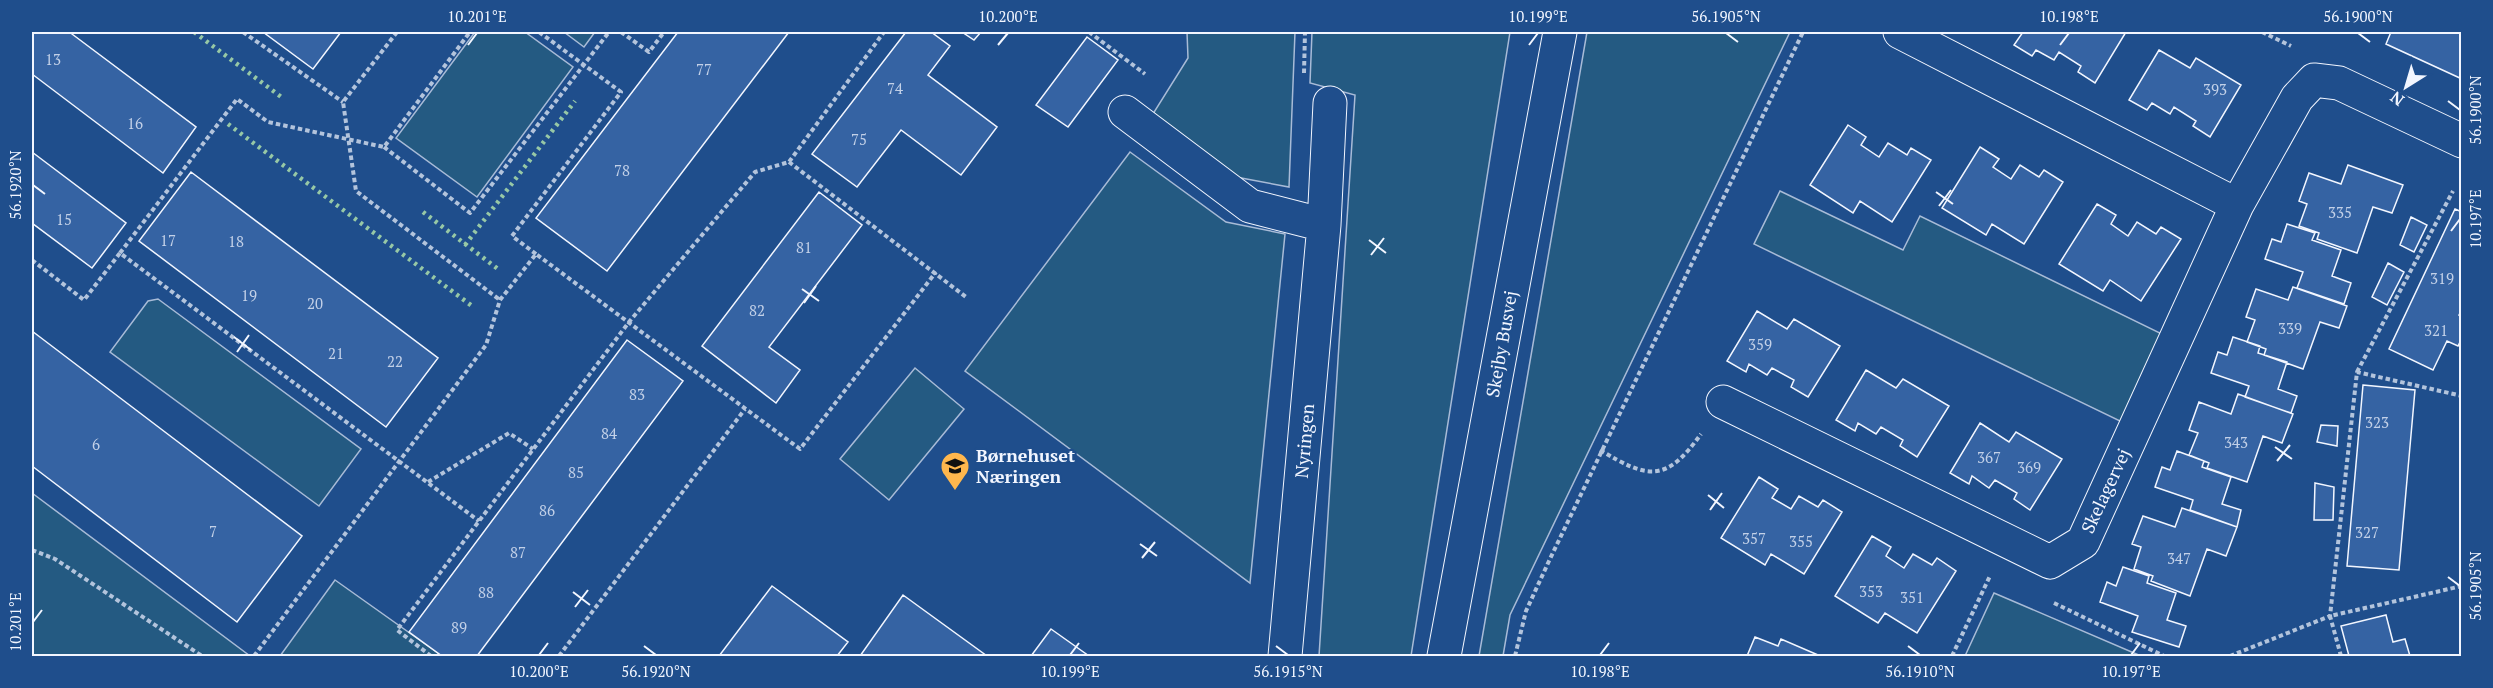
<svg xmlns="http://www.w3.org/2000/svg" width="2493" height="688" viewBox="0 0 2493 688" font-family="'PT Serif',serif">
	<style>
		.green { fill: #245a82; stroke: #a8bbd7; stroke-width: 1.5 }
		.building { fill: #3563a3; stroke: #f2f6ff; stroke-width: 1.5 }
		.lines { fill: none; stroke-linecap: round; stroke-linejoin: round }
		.minor-casing { stroke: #f2f6ff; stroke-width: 35 }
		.path { stroke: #b3c4dc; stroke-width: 4; stroke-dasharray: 4.5 3; stroke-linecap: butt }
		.minor { stroke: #1f4e8c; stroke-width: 33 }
		.hedge { stroke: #97c8a6; stroke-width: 4.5; stroke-dasharray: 3 4.5; stroke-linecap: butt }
		.ticks { fill: none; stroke: #f2f6ff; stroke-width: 2 }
		.labels { text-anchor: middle; stroke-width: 4.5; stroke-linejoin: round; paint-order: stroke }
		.number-label { font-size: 15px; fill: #c3d1e8 }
		.street-label { font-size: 18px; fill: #f2f6ff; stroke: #1f4e8c }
		.poi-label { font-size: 18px; font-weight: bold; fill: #f2f6ff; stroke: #1f4e8c; text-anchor: start }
		.neatline { fill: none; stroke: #f2f6ff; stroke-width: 2 }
		.ticks-label { font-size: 15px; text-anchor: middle; fill: #f2f6ff }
	</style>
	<rect width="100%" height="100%" fill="#1f4e8c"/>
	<path class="green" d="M475,32h50l48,35 -96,130 -81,-59z
		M564,32h31l-11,15z
		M1187,32h108l-6,155 -53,-10 -85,-60 37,-59z
		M1312,32h198l-99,624h-92l36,-561 -45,-12z
		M1587,32h203l-280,583 -7,41h-24z
		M1130,152l96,70 59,12 -35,349 -285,-212z
		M1780,191l123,59 17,-34 244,119 -42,87 -368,-178z
		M158,299l203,150 -42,57 -209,-154 38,-51z
		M915,368l49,41 -75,91 -49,-41z
		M32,493l218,163h-218z
		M335,580l107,76h-162z
		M1994,593l147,63h-176z"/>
	<path class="building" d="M32,32h42l-2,2 124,93 -33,46 -131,-99z
		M263,32h78l-28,37z
		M678,32h111l-182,239 -71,-53z
		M906,32h25l19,14 -22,29 69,52 -36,48 -60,-45 -44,57 -45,-33z
		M962,32h19l-7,8z
		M2023,32h103l-31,51 -17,-11 3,-6 -22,-14 -5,8 -18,-10 -4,6 -18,-11z
		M2391,32h71v47l-76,-35z
		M1087,37l31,23 -50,67 -32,-22z
		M2159,50l31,18 6,-10 45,27 -31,52 -17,-11 3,-5 -22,-14 -4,7 -18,-11 -5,7 -18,-10z
		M1848,125l18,12 -5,8 18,12 9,-14 19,12 4,-7 20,12 -39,62 -32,-21 -7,12 -43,-28z
		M1980,147l19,12 -6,8 18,12 9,-14 19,12 5,-7 19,12 -39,62 -32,-20 -6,11 -44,-27z
		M32,152l94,71 -34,45 -60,-45z
		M2348,165l55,20 -11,28 -19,-6 -16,46 -40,-14 2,-6 -20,-7 8,-22 -8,-3 10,-28 32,11z
		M191,172l247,186 -52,69 -247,-186z
		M819,192l43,33 -93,122 31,23 -24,33 -74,-57z
		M2097,204l19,11 -5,9 17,12 9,-14 19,12 5,-7 20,12 -40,62 -31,-21 -7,11 -44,-27z
		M2455,209l7,3v97l-3,6 3,1v22l-4,8 -11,-5 -14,29 -44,-21z
		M2411,217l16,8 -13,27 -14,-7z
		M2287,224l28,9 -3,7 29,10 -9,26 19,7 -7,21 -47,-16 6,-16 -38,-13 7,-20 9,3z
		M2388,263l16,9 -17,33 -15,-8z
		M2293,287l54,19 -8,22 -19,-6 -17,47 -39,-14 2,-6 -19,-7 8,-22 -9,-3 10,-28 32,11z
		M1757,311l30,18 7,-10 46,27 -32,51 -17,-10 3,-7 -22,-12 -5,7 -18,-11 -3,8 -19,-11z
		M32,331l270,205 -65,86 -205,-156z
		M2233,337l27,9 -2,7 29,9 -9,27 19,7 -6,17 -46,-16 4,-11 -38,-13 7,-21 9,3z
		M627,340l56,41 -206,275h-35l-33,-24z
		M1866,370l30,18 7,-9 46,27 -32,51 -17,-11 3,-6 -22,-13 -5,7 -18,-11 -3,8 -19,-11z
		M2363,385l52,5 -16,180 -52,-4z
		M2238,394l55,20 -11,29 -19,-7 -16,46 -40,-14 2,-5 -20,-8 9,-22 -9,-3 10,-28 32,12z
		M1980,423l29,19 7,-10 46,27 -32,51 -16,-11 3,-6 -22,-13 -6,8 -17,-12 -3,8 -19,-11z
		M2321,425l17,1 -1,20 -20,-4z
		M2177,451l27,10 -2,6 29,10 -9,27 19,6 -4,17 -47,-17 3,-10 -38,-13 7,-20 8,3z
		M1759,477l19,12 -6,9 19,11 8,-13 19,11 5,-7 19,12 -38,62 -33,-20 -6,11 -44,-27z
		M2315,483l19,4 -1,33h-19z
		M2182,508l55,19 -11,29 -19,-7 -17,47 -39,-15 2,-5 -19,-7 7,-22 -9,-3 11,-28 32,11z
		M1872,536l19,11 -5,9 18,12 9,-14 19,11 5,-7 19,13 -39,62 -32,-20 -7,10 -43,-27z
		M2123,567l26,9 -2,7 29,10 -9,27 19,6 -7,21 -47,-15 6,-16 -38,-14 7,-20 9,4z
		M772,586l76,56 -11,14h-118z
		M903,595l84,61h-127z
		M2386,615l7,27 12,-3 5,17h-61l-8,-30z
		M1051,629l38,27h-58z
		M1755,637l23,9 3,-7 37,16 -71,1z"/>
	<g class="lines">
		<g class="minor-casing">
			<path id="minor" d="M1900,32l337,173
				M1125,112l125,94 74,19
				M1723,402l327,160 33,-20 154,-337 60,-107 17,-18 25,3 123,58
				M1285,656l39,-431 6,-122
				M1444,656l116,-624"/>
		</g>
		<path class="path" d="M243,32l100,70
			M397,32l-54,70 13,89 144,109
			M621,32l28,20 15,-20
			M1089,32l56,42
			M2262,32l29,14
			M1304,73l1,-41
			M384,147l86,66 139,-181
			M789,162l177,135
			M120,253l117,-154 31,23 116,25 86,-115
			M536,254l-24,-18 109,-144 -82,-60
			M32,260l52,40 36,-47 359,268
			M2357,372l96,-181
			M1600,450c48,29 66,33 101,-16
			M428,482l81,-49 24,16
			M32,550l23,9 147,97
			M2054,603l110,53
			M254,656l232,-311 14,-45 36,-46 264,195 136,-177
			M431,656l-34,-26 232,-308 126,-150 34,-10 95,-130
			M559,656l186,-247
			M1515,656l11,-45 23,-50 254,-529
			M1952,656l38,-80
			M2230,656l100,-40 27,-244 105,24
			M2341,656l-11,-40 132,-30"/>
		<use href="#minor" class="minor"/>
		<path class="hedge" d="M194,32l90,67
			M228,124l244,182
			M423,212l75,57
			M465,245l110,-144"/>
	</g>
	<path class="ticks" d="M1726,33l12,9M2358,33l12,9M468,45l9,-12M998,45l10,-12M1529,45l9,-12M2060,45l9,-12M2448,101l12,9M33,185l12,9M1936,192l17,12M1939,206l12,-16M2451,231l9,-12M1369,240l17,13M1371,255l13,-17M802,289l17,12M804,303l12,-17M234,337l17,13M237,352l12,-17M2275,447l17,12M2277,461l13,-16M1708,495l16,13M1710,510l12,-17M1140,544l17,12M1142,558l13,-16M2448,577l12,9M573,592l17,13M575,607l13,-17M33,622l9,-12M644,646l12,9M1276,646l12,9M1908,646l12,9M539,655l9,-12M1070,655l9,-12M1600,655l9,-12M2131,655l9,-12"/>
	<defs>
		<g id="school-pin" transform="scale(1.5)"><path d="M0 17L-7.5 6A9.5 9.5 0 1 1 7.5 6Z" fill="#ffb74d" stroke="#1f4e8c"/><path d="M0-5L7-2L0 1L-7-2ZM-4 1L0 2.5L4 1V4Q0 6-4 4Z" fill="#111"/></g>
	</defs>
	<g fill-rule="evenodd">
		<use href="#school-pin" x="955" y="466"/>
	</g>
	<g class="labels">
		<g class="number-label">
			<text x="53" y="65">13</text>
			<text x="704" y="75">77</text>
			<text x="895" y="94">74</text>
			<text x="2215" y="95">393</text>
			<text x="135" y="129">16</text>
			<text x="859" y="145">75</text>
			<text x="622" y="176">78</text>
			<text x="2340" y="218">335</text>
			<text x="64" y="225">15</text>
			<text x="168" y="246">17</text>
			<text x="236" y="247">18</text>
			<text x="804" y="253">81</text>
			<text x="2442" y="284">319</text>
			<text x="249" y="301">19</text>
			<text x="315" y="309">20</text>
			<text x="757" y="316">82</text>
			<text x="2290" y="334">339</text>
			<text x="2436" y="336">321</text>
			<text x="1760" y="350">359</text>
			<text x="336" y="359">21</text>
			<text x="395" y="367">22</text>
			<text x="637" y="400">83</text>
			<text x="2377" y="428">323</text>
			<text x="609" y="439">84</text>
			<text x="2236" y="448">343</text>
			<text x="96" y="450">6</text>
			<text x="1989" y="463">367</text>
			<text x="2029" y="473">369</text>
			<text x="576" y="478">85</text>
			<text x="547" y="516">86</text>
			<text x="213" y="537">7</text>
			<text x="2367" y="538">327</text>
			<text x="1754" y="544">357</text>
			<text x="1801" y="547">355</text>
			<text x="518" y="558">87</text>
			<text x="2179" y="564">347</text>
			<text x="1871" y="597">353</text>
			<text x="486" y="598">88</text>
			<text x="1912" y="603">351</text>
			<text x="459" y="633">89</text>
		</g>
		<g class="street-label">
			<text transform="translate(1502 344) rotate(-80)" y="6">Skejby Busvej</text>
			<text transform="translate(1305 441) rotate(-85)" y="6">Nyringen</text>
			<text transform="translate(2106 491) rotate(-65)" y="6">Skelagervej</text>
		</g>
		<g class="poi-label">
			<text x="976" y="462">Børnehuset<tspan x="976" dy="21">Næringen</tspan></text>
		</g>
	</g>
	<rect width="2493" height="688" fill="none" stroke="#1f4e8c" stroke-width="66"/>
	<g transform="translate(2406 87) rotate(217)" stroke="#1f4e8c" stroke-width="4.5" paint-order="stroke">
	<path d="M0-4.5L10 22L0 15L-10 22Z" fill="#f2f6ff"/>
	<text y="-9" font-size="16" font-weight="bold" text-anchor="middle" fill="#f2f6ff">N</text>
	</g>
	<rect x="33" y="33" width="2427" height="622" class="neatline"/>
	<g class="ticks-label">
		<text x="477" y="22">10.201°E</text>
		<text x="1008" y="22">10.200°E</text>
		<text x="1538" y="22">10.199°E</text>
		<text x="1726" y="22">56.1905°N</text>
		<text x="2069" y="22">10.198°E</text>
		<text x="2358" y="22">56.1900°N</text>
		<text transform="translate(2476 110) rotate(-90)" y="5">56.1900°N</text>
		<text transform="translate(16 185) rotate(-90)" y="5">56.1920°N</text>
		<text transform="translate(2476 219) rotate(-90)" y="5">10.197°E</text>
		<text transform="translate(2476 586) rotate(-90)" y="5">56.1905°N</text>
		<text transform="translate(16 622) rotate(-90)" y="5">10.201°E</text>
		<text x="539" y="677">10.200°E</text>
		<text x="656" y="677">56.1920°N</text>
		<text x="1070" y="677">10.199°E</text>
		<text x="1288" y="677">56.1915°N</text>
		<text x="1600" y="677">10.198°E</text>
		<text x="1920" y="677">56.1910°N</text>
		<text x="2131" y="677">10.197°E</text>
	</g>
</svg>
